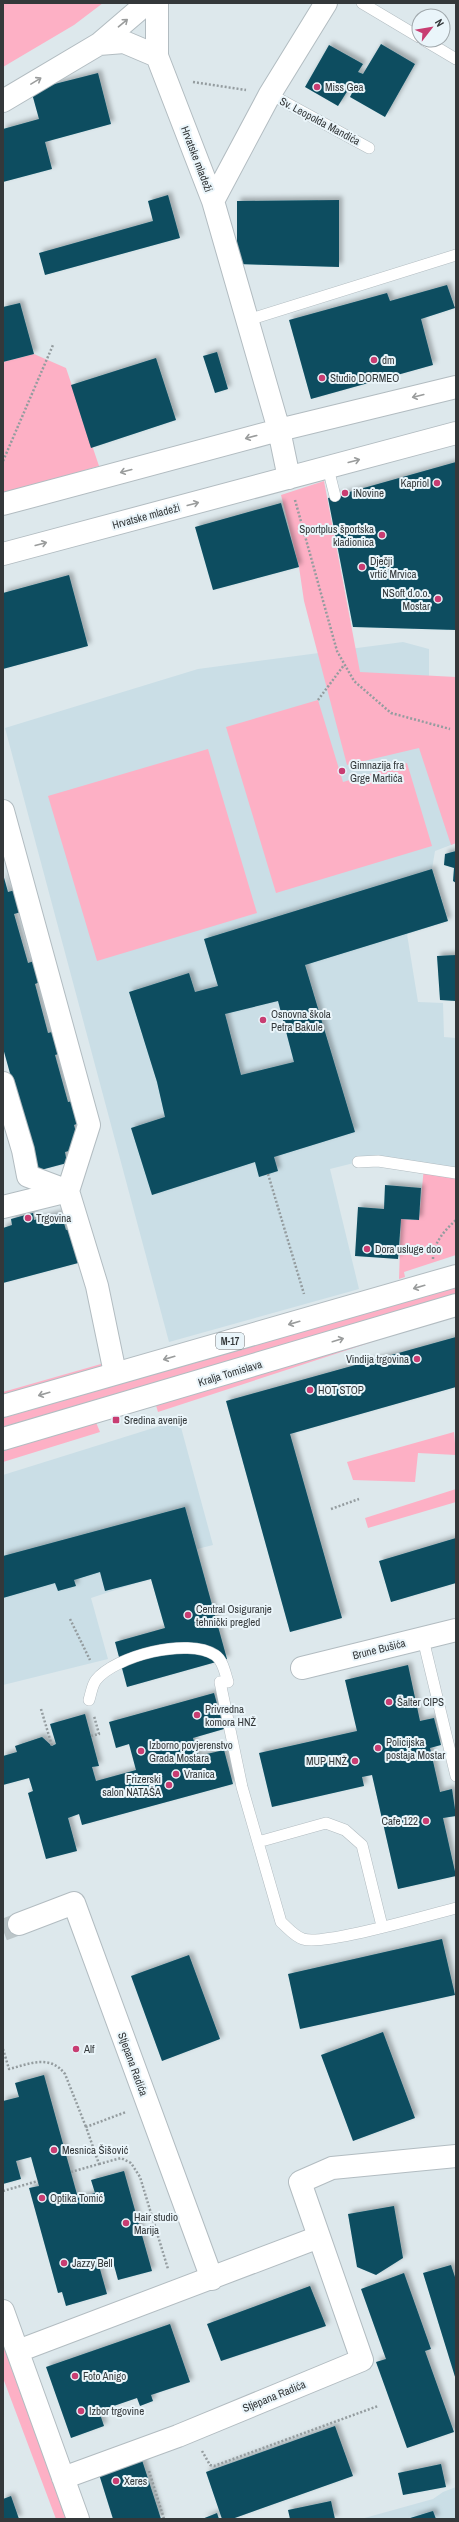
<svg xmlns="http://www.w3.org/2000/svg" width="459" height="2522" viewBox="0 0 459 2522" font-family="'Archivo Narrow',sans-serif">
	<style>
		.built { fill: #cadee6 }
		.green { fill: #fdb0c5 }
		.building { fill: #094d61; fill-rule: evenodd; filter: url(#shadow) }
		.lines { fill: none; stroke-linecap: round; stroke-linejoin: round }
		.minor-tunnel { stroke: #bbc5c8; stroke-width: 22; stroke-dasharray: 22 11; stroke-linecap: butt }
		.service-casing { stroke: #b2bcc1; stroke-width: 12 }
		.minor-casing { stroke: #b2bcc1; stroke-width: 24 }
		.primary-casing { stroke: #b2bcc1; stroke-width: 24 }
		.path { stroke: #949c9f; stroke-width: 2.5; stroke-dasharray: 2 2; stroke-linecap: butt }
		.service { stroke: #fff; stroke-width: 11 }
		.minor { stroke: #fff; stroke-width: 22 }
		.primary { stroke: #fff; stroke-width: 22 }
		.oneway { stroke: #9a9c9c }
		.poi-dot { fill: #c83d72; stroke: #eaf5fa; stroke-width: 1.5 }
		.labels { text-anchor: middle; stroke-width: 4; stroke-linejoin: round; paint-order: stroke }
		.shield { fill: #eaf5fa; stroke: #6b7174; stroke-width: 1 }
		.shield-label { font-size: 10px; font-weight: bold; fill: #34383a }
		.poi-label { font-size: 11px; fill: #34383a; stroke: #eaf5fa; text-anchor: start }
		.street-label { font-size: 11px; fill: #34383a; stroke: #eaf5fa }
	</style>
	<defs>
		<filter id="shadow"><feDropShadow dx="3.5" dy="-3.5" stdDeviation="2" flood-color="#0004"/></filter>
	</defs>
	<rect width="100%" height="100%" fill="#dde8ec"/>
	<path class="built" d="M403,642l26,7v48l27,146 -21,8 -3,18 16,52 -41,13 11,68 25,1 1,34 12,1v135l-98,-11 -28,7 29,120 -190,53 -164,-614 193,-59z
		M179,1420l34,125 -16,4 16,59 -50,14 -12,-44 -60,20 17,61 -105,26v-210z
		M456,2487v32h-95l72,-20 10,-7z"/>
	<path class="green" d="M3,3h100l-29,22 -71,42z
		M34,354l32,14 33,98 -96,28v-132z
		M324,481l36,191 96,5v166l-5,2 -32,-97 -72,17 -43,-164 -5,-34 -18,-72z
		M318,700l25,82 64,-19 25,83 -156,47 -50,-166z
		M208,749l49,164 -160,48 -49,-165z
		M424,1167l32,6v82l-52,17 1,5 -6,2 2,-60 18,1z
		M456,1286v8l-453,133v-9z
		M427,1324l-269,88 -3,-10z
		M108,1362l-1,9 -104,32v-11z
		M95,1420l5,12 -97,30v-17z
		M454,1432l2,23 -38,-2 -3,29 -62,-2 -6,-18z
		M456,1489v13l-88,26 -3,-10z
		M3,2339l66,180h-13l-53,-141z"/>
	<path class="building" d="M381,44l34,20 -30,53 -35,-20 2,-4 -4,-3 -10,16 -33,-19 24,-42 34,19 -5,8 5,2z
		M98,73l13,51 -66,18 7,27 -49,13v-53l36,-10 -8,-29z
		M168,195l12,43 -135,37 -6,-22 114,-32 -5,-20z
		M339,200v67l-102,-3v-63z
		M447,285l8,23 -34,11 12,46 -122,34 -22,-79 98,-27 3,8z
		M20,303l14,51 -31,8v-55z
		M217,352l11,37 -13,4 -12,-37z
		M156,358l20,62 -85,28 -20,-63z
		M456,462v168l-103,-3 -25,-129z
		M281,503l18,64 -86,23 -18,-63z
		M69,575l19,71 -85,23v-76z
		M456,851v32l-3,-2 1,-13 -10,-3 1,-11z
		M432,869l16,52 -143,44 50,167 -81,25 4,14 -19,6 -4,-15 -103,33 -21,-67 34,-11 -8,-35 -28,-90 60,-19 6,19 23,-6 -14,-47zM278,1001l16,61 -53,13 -16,-61z
		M3,874l5,18 7,-2 6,22 -7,2 14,49 6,-2 6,21 -5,2 13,49 8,-2 6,22 -7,2 13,47 5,-1 6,22 -5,2 6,23 -15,4 2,11 -30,8 -34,-123z
		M456,955v46l-16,-1 -3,-44z
		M385,1185l36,3 -2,32 -18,-1 -3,40 -43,-3 3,-49 26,2z
		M33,1213l1,7 27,-7 5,17 7,-2 9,34 -79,21v-55l9,-3 -1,-6z
		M456,1337v50l-166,47 52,184 -52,14 -64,-231z
		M185,1507l42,152 -100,28 -12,-45 50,-14 -14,-49 -46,12 -5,-19 -26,8 2,6 -18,5 -3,-8 -52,15v-42z
		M456,1538v45l-65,19 -12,-41z
		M408,1665l12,56 14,-3 7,27 -11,3 10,44 12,-3 4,27 -13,2 13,58 -58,13 -26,-114 -10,2 2,9 -92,21 -13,-54 98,-22 -12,-51z
		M214,1693l10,36 -31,9 5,18 26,-6 9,34 -151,41 -3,-11 -11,4 9,33 -31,8 -18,-66 5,-2 -4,-13 -26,7v-29l14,-4 -2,-6 27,-9 10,9 4,-2 -6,-20 35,-10 14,52 -7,1 4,14 40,-11 -7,-26 -13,4 -7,-26z
		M442,1939l13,56 -155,34 -12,-55z
		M189,1955l31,84 -58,22 -31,-85z
		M383,2032l32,86 -62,23 -32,-86z
		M44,2075l34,123 17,-5 -4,-13 33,-9 28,100 -34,9 -6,-22 -14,4 9,32 -41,12 -4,-14 -4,1 -29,-105 10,-2 -8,-29 -15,4 5,18 -18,5v-83l16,-4 -4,-14z
		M394,2206l9,52 -27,17 -19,-8 -9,-53z
		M451,2265l5,15v100l-33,-107z
		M404,2273l27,76 -6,2 29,81 -47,16 -31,-86 10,-3 -25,-70z
		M310,2286l16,40 -105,35 -14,-37z
		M170,2324l20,58 -39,13 2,6 -13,5 -3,-8 -38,13 5,15 -33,12 -25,-71z
		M335,2426l18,50 -121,43h-10l-16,-47z
		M141,2457l20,62h-48l-15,-48z
		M441,2464l5,23 -43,8 -5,-22z
		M11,2496l8,23h-16v-20z
		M331,2501l4,18h-45l-2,-9z
		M433,2511l3,8h-29z
		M217,2513l2,6h-17z"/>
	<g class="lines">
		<path class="minor-tunnel" d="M3,1930l16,-6"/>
		<g class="service-casing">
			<path id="service" d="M362,3l57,34
				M424,40l32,19
				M270,94l99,54
				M248,320l208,-65
				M328,468l7,28
				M358,1162l20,-1 78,12
				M423,1639l33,137
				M220,1682l22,105 39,135c7,6 13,14 22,17 21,7 126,-24 153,-31
				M89,1700c2,-6 3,-15 7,-20 19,-24 92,-43 119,-25 8,5 10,18 13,27
				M258,1842l68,-19 19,7 17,15 20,81"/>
		</g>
		<g class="minor-casing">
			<path id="minor" d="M157,3v53l56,145 66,229 10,48
				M99,44l48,-41
				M3,101l96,-57 25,-2 33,14
				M213,201l57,-107 56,-91
				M3,504l276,-74 177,-43
				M3,554l453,-121
				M3,811l86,314 -21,66 29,95 18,87
				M3,1083l20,67 5,26 40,15 -65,16
				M302,1668l154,-38
				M19,1924l55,-21 138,376
				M3,2311l75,208
				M18,2351l301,-114
				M63,2478l115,-42 184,-76 -62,-178 32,-14 124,-12"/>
		</g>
		<g class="primary-casing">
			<path id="primary" d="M3,1406l453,-130
				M3,1439l453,-134"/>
		</g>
		<path class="path" d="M193,82l53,8
			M3,461l50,-116
			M295,500l42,151 17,30 37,32 59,16
			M318,700l26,-35
			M268,1174l36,120
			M433,1259c0,-16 12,-29 23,-39
			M331,1509l28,-10
			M70,1619l20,41
			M41,1709l11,37
			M91,1736l8,-2 -5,-18
			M3,2049l6,20c20,-5 41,-15 56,5l21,53
			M99,2164l22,-6 10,5 9,14 28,92
			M71,2172l28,-8 -13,-37 40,-15
			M3,2191l35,-10
			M202,2451l8,14 4,1 164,-60
			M149,2471l15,48"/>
		<use href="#service" class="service"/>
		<use href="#minor" class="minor"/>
		<use href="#primary" class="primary"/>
	</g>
	<defs><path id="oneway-shaft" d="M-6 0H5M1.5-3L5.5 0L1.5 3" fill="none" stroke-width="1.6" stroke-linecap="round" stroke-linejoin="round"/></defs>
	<g class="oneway">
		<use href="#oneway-shaft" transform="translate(123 23) rotate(-40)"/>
		<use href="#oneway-shaft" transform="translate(36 81) rotate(-31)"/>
		<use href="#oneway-shaft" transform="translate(418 396) rotate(166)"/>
		<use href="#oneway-shaft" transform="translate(251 437) rotate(165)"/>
		<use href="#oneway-shaft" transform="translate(354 461) rotate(-15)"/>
		<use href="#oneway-shaft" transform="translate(126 471) rotate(165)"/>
		<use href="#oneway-shaft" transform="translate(193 504) rotate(-15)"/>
		<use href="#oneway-shaft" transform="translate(41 544) rotate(-15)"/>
		<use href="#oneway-shaft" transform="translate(419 1287) rotate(164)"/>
		<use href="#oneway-shaft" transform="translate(294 1323) rotate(164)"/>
		<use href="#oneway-shaft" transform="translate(338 1340) rotate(-17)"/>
		<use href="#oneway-shaft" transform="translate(169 1358) rotate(164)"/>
		<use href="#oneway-shaft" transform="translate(44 1394) rotate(164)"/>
	</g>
	<g class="poi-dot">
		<circle cx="317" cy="87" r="4"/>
		<circle cx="374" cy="360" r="4"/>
		<circle cx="322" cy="378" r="4"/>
		<circle cx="437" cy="483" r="4"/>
		<circle cx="345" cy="493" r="4"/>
		<circle cx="382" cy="535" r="4"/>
		<circle cx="362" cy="567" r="4"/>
		<circle cx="438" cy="599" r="4"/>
		<circle cx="342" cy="771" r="4"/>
		<circle cx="263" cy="1020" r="4"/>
		<circle cx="28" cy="1218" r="4"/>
		<circle cx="367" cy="1249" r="4"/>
		<circle cx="417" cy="1359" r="4"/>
		<circle cx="310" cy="1390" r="4"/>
		<rect x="112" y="1416" width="8" height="8" rx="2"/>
		<circle cx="188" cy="1615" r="4"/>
		<circle cx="389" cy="1702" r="4"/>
		<circle cx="197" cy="1715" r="4"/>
		<circle cx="378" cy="1748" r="4"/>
		<circle cx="141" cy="1751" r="4"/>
		<circle cx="355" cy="1761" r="4"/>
		<circle cx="176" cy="1774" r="4"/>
		<circle cx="169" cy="1785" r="4"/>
		<circle cx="426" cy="1821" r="4"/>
		<circle cx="76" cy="2049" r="4"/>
		<circle cx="54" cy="2150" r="4"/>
		<circle cx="42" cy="2198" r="4"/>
		<circle cx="126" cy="2223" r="4"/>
		<circle cx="64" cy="2263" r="4"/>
		<circle cx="75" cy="2376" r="4"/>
		<circle cx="81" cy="2411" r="4"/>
		<circle cx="116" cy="2481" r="4"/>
	</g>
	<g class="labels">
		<rect class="shield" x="216" y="1333" width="28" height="16" rx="3"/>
		<g class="shield-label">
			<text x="230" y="1345">M-17</text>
		</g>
		<g class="poi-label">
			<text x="325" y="91">Miss Gea</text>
			<text x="382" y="364">dm</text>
			<text x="330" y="382">Studio DORMEO</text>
			<text x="429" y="487" text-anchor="end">Kapriol</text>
			<text x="353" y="497">iNovine</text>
			<text x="374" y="533" text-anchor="end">Sportplus športska<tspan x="374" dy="13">kladionica</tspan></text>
			<text x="370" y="565">Dječji<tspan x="370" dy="13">vrtić Mrvica</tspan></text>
			<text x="430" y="597" text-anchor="end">NSoft d.o.o.<tspan x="430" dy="13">Mostar</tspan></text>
			<text x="350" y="769">Gimnazija fra<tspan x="350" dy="13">Grge Martića</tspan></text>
			<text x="271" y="1018">Osnovna škola<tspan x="271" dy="13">Petra Bakule</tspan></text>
			<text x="36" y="1222">Trgovina</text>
			<text x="375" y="1253">Dora usluge doo</text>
			<text x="409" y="1363" text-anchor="end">Vindija trgovina</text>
			<text x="318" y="1394">HOT STOP</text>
			<text x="124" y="1424">Sredina avenije</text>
			<text x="196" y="1613">Central Osiguranje<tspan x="196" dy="13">tehnički pregled</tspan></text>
			<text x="397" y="1706">Šalter CIPS</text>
			<text x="205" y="1713">Privredna<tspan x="205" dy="13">komora HNŽ</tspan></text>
			<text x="386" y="1746">Policijska<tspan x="386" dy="13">postaja Mostar</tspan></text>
			<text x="149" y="1749">Izborno povjerenstvo<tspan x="149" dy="13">Grada Mostara</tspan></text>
			<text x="347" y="1765" text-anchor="end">MUP HNŽ</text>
			<text x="184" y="1778">Vranica</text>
			<text x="161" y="1783" text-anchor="end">Frizerski<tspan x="161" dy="13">salon NATAŠA</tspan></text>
			<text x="418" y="1825" text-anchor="end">Cafe 122</text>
			<text x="84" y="2053">Alf</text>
			<text x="62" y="2154">Mesnica Šišović</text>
			<text x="50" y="2202">Optika Tomić</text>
			<text x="134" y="2221">Hair studio<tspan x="134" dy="13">Marija</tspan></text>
			<text x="72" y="2267">Jazzy Bell</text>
			<text x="83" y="2380">Foto Anigo</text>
			<text x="89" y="2415">Izbor trgovine</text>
			<text x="124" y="2485">Xeres</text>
		</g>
		<g class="street-label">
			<text transform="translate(320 121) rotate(28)" y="4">Sv. Leopolda Mandića</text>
			<text transform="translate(197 159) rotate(69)" y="4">Hrvatske mladeži</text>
			<text transform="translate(146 516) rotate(-15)" y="4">Hrvatske mladeži</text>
			<text transform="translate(230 1373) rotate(-17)" y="4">Kralja Tomislava</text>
			<text transform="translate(379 1649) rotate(-14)" y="4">Brune Bušića</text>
			<text transform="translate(133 2064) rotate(70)" y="4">Stjepana Radića</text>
			<text transform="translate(274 2396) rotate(-22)" y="4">Stjepana Radića</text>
		</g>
	</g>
	<rect width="459" height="2522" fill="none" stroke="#34383a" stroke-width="8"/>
	<g transform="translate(431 28) rotate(59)"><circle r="19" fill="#eaf5fa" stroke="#a1a9ad"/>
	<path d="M0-3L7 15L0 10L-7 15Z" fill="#c83d72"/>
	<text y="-6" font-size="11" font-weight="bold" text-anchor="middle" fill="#34383a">N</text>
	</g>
</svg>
